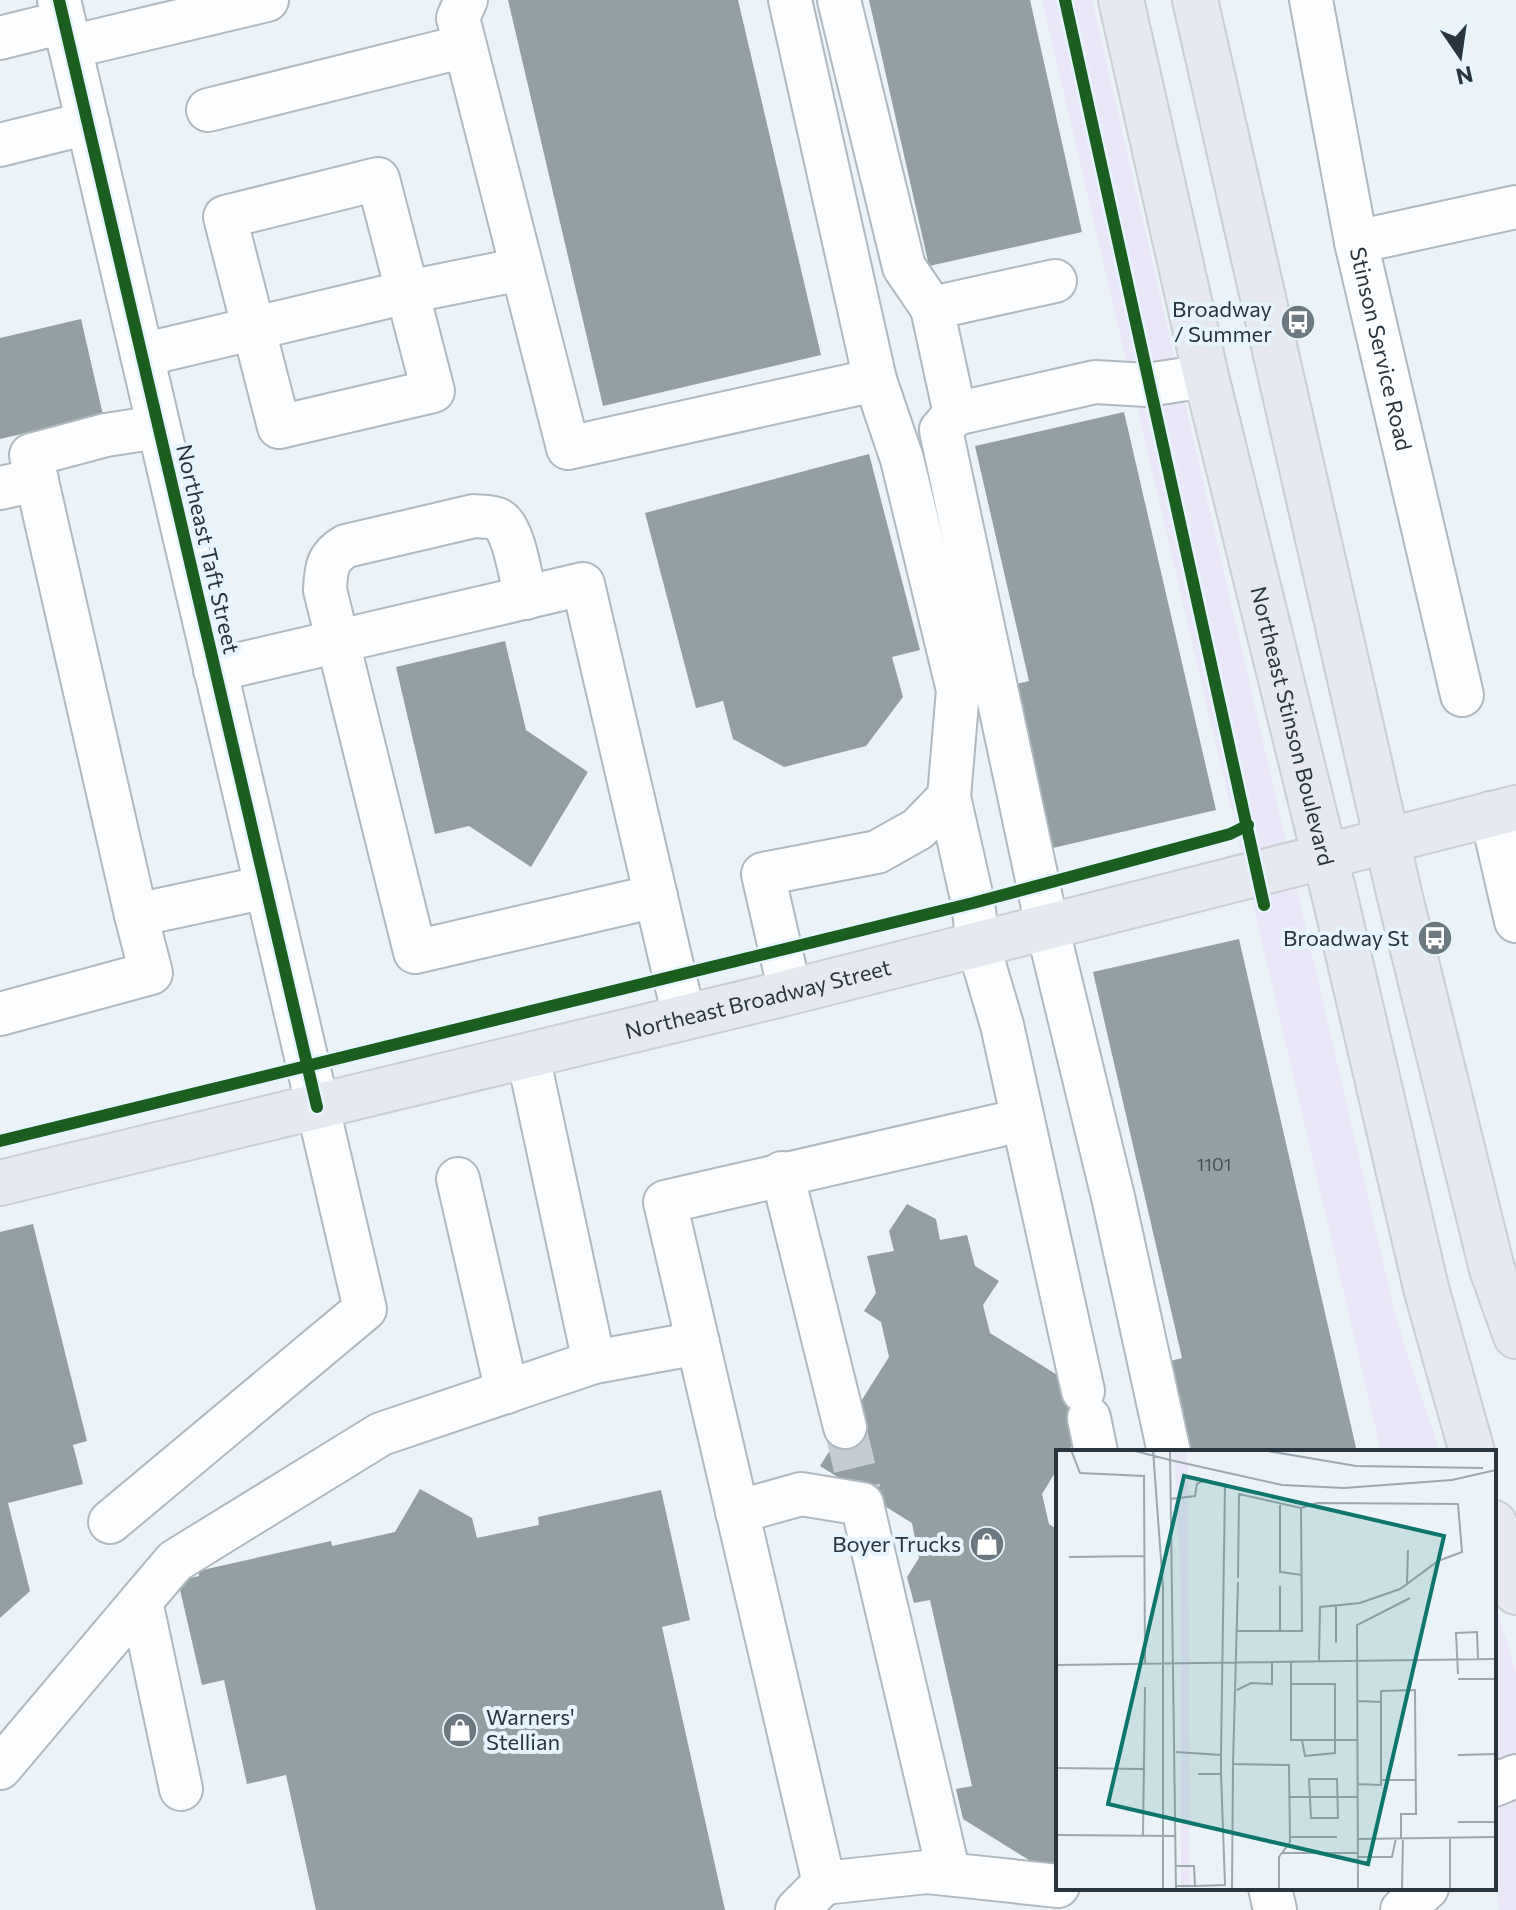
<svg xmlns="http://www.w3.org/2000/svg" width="1516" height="1910" viewBox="0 0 1516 1910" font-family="Commissioner,sans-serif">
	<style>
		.green { fill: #eae7f9 }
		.building { fill: #939fa2 }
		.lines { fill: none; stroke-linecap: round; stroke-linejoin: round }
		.minor-tunnel { stroke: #c4cdd3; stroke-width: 42; stroke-dasharray: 42 21; stroke-linecap: butt }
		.minor-casing { stroke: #b0b9bf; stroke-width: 46 }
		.major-casing { stroke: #c9cfd2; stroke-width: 48 }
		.minor { stroke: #fcfdfe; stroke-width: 42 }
		.major { stroke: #e6e9f0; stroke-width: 44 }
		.cycleway-casing { stroke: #e6f4fd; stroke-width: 17 }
		.cycleway { stroke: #1b5e20; stroke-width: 12 }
		.labels { text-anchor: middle; stroke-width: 8; stroke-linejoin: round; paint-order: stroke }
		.number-label { font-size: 18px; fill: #435057 }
		.poi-label { font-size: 22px; fill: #28353e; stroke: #e6f4fd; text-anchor: end }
		.street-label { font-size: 22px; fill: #28353e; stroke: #e6f4fd }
		.inset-road { fill: none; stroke: #9da7ae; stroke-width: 2 }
		.view { fill: #0f766e; fill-opacity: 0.15; stroke: #0f766e; stroke-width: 4 }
		.inset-edge { fill: none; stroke: #28353e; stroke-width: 4 }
	</style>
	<rect width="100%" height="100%" fill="#ebf3f8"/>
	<path class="green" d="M1042,0h50l304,1318 44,134h-59z
		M1494,1599l22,73v238h-17l-5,-43z"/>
	<path class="building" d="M508,0h230l83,355 -218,51z
		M869,0h161l52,232 -153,34z
		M81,319l22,96 -103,24v-101z
		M1124,412l92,398 -176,41 -37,-164 26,-6 -54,-235z
		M869,454l51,196 -28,7 11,40 -37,49 -82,21 -51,-28 -10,-38 -27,7 -51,-195z
		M505,641l21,89 62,42 -57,95 -62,-41 -34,8 -39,-167z
		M1239,939l118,513h-166l-21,-91 12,-3 -89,-386z
		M907,1204l29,15 4,21 27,-5 8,31 24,15 -16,24 7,28 109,68 -31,51h-10v16l-16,26 7,30 9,6v348l-95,-59 -7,-30 16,-3 -42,-186 -16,3 -7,-26 12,-19 -7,-35 -92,-57 69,-109 -8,-35 -17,-11 12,-18 -9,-37 27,-5 -5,-20z
		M33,1224l54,217 -14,4 10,39 -75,19 22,88 -30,27v-386z
		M420,1489l52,29 5,20 62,-13 -1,-8 123,-27 29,130 -28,7 63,283h-409l-30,-135 -39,9 -23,-104 -22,5 -24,-104 21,-5 -1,-5 133,-30 1,5 63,-14z"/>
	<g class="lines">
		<path class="minor-tunnel" d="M845,1427l15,64"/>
		<g class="minor-casing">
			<g id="minor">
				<path d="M59,0l306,1309 -255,213"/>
				<path d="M466,0l-8,18 110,430 307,-68 27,79 56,231 -9,107 24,106 5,41 24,81 81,366"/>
				<path d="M790,0l85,380"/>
				<path d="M839,0l65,267 28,41"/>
				<path id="s1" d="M1311,0l45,242 106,453"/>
				<path d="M0,38l64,-16"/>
				<path d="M70,47l197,-47"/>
				<path d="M208,110l257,-64"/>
				<path d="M0,145l88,-22"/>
				<path d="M378,179l55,212 -154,36 -54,-210z"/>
				<path d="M1356,242l160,-35"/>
				<path d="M1055,281l-123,27 23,106 140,-32 52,3 59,-9"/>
				<path d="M142,355l265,-63 115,-23"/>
				<path d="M955,414l-14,16 106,496 66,271 56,255"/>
				<path d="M0,488l37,-8"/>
				<path d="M526,598c-5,-18 -12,-70 -27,-78 -7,-4 -17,-3 -25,-4l-128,30c-19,11 -20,22 -21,44l90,362 241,-56"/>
				<path d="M215,670l368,-86 101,433"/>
				<path d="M1491,813l25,108"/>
				<path d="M136,915l-105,-460 75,-20 52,-8"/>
				<path d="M790,992l-27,-118 114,-22 41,-23 31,-32"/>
				<path d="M0,1014l151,-41 -15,-58 130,-28"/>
				<path d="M1022,1120l-357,82 159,681 103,-11 131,14"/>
				<path d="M782,1173l63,254"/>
				<path d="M458,1179l49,213"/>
				<path d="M594,1362l104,-19"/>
				<path d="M1089,1418l7,34"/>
				<path d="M737,1512l64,-18 61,10 87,370"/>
				<path d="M0,1768l141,-167"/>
				<path d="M1494,1785l22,-9"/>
				<path d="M181,1789l-40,-188 34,-40 206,-127 213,-72 -66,-306"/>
				<path d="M1270,1888l5,22"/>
				<path d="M797,1910l27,-27"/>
				<path d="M1402,1910l25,-22"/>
			</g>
		</g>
		<g class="major-casing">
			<g id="major">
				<path id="s2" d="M1121,0l85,376 131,530 89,382 46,164"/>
				<path d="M1195,0l204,893 93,376 24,67"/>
				<path id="s3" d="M0,1183l790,-191 726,-184"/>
				<path d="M1494,1523l22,69"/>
			</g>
		</g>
		<use href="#minor" class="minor"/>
		<use href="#major" class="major"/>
		<g class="cycleway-casing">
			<path id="cycleway" d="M59,0l258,1107
				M1065,0l199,905
				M0,1141l973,-238 257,-69 18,-9"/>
		</g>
		<use href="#cycleway" class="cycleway"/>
	</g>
	<defs>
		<g id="bus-disc" transform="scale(1.8)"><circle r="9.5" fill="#6c787f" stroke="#e6f4fd"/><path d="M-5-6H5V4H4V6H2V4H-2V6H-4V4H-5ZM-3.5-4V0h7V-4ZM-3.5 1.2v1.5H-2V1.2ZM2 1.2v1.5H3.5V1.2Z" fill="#fff"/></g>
		<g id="shop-disc" transform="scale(1.8)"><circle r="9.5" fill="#6c787f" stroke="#e6f4fd"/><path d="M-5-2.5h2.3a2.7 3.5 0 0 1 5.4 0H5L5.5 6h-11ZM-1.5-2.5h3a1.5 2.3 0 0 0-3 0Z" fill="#fff"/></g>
	</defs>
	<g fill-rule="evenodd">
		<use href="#bus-disc" x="1298" y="322"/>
		<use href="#bus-disc" x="1435" y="938"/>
		<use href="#shop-disc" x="987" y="1544"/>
		<use href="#shop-disc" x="460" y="1730"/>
	</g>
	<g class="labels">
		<g class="number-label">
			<text x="1214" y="1171">1101</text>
		</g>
		<g class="poi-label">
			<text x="1272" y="317">Broadway<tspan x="1272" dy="25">/ Summer</tspan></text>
			<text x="1409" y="946">Broadway St</text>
			<text x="961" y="1552">Boyer Trucks</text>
			<text x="486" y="1725" text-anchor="start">Warners'<tspan x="486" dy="25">Stellian</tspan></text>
		</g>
		<g class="street-label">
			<text dy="8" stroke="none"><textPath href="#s1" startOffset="356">Stinson Service Road</textPath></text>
			<text transform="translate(208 549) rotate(77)" y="8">Northeast Taft Street</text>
			<text dy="8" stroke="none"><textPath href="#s2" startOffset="746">Northeast Stinson Boulevard</textPath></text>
			<text dy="8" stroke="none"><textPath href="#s3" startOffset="780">Northeast Broadway Street</textPath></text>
		</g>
	</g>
	<g transform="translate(1056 1450)">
		<rect width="440" height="440" fill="#ebf3f8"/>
		<path d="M118,0h12l2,20 2,420h-9v-308z" fill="#eae7f9"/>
		<path class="inset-road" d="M15,0l9,23 64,3 1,189M75,0l39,10M97,0l10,137v303M114,0l6,440M206,0l94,16 127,2M114,10l112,25 62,3 108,-8 44,-10M114,49l25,-3 2,-12 7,-4 21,5 -4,270M224,55v67l22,3M245,58l16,-5 141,1 4,48 -24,9 -31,23M13,107l75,-1M182,132l-5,182 56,1 1,77 -11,15v33M224,136v46M280,155v38M181,181h65l-1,-123 -62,-14 -1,84M235,212v78h67M263,212l1,-55 40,-4 40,-14 7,-5 1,-34M0,215l440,-6M402,224l-2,-41 21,-1 1,27M402,229h38M235,234h44v69l-30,3 -3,-16M181,240l14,-7 21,1v-22M302,251l23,1v-11l34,-1 1,124h-15v24M120,302l45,3v19h-23M402,305l38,-1M0,318l89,1M253,329h28l1,39h-27zM325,330h35M302,334l23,1v-83M233,347h69M402,372h38M0,385l120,1M87,385l2,-148M234,387h47M394,388v52M302,389l138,-2M226,403h76M302,407h34l4,-19M120,416h18l1,20h-19M139,436l30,-1 -4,-111M176,440l1,-126M302,440l-1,-265 53,-27M346,440l1,-52"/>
		<path class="view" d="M128,26l260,60 -76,328 -260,-60z"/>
		<rect width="440" height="440" class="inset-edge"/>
	</g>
	<g transform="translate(1460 56) rotate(167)" stroke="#e6f4fd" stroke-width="6" paint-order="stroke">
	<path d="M0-6L14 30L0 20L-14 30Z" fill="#28353e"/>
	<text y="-12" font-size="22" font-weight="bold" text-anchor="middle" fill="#28353e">N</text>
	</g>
</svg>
